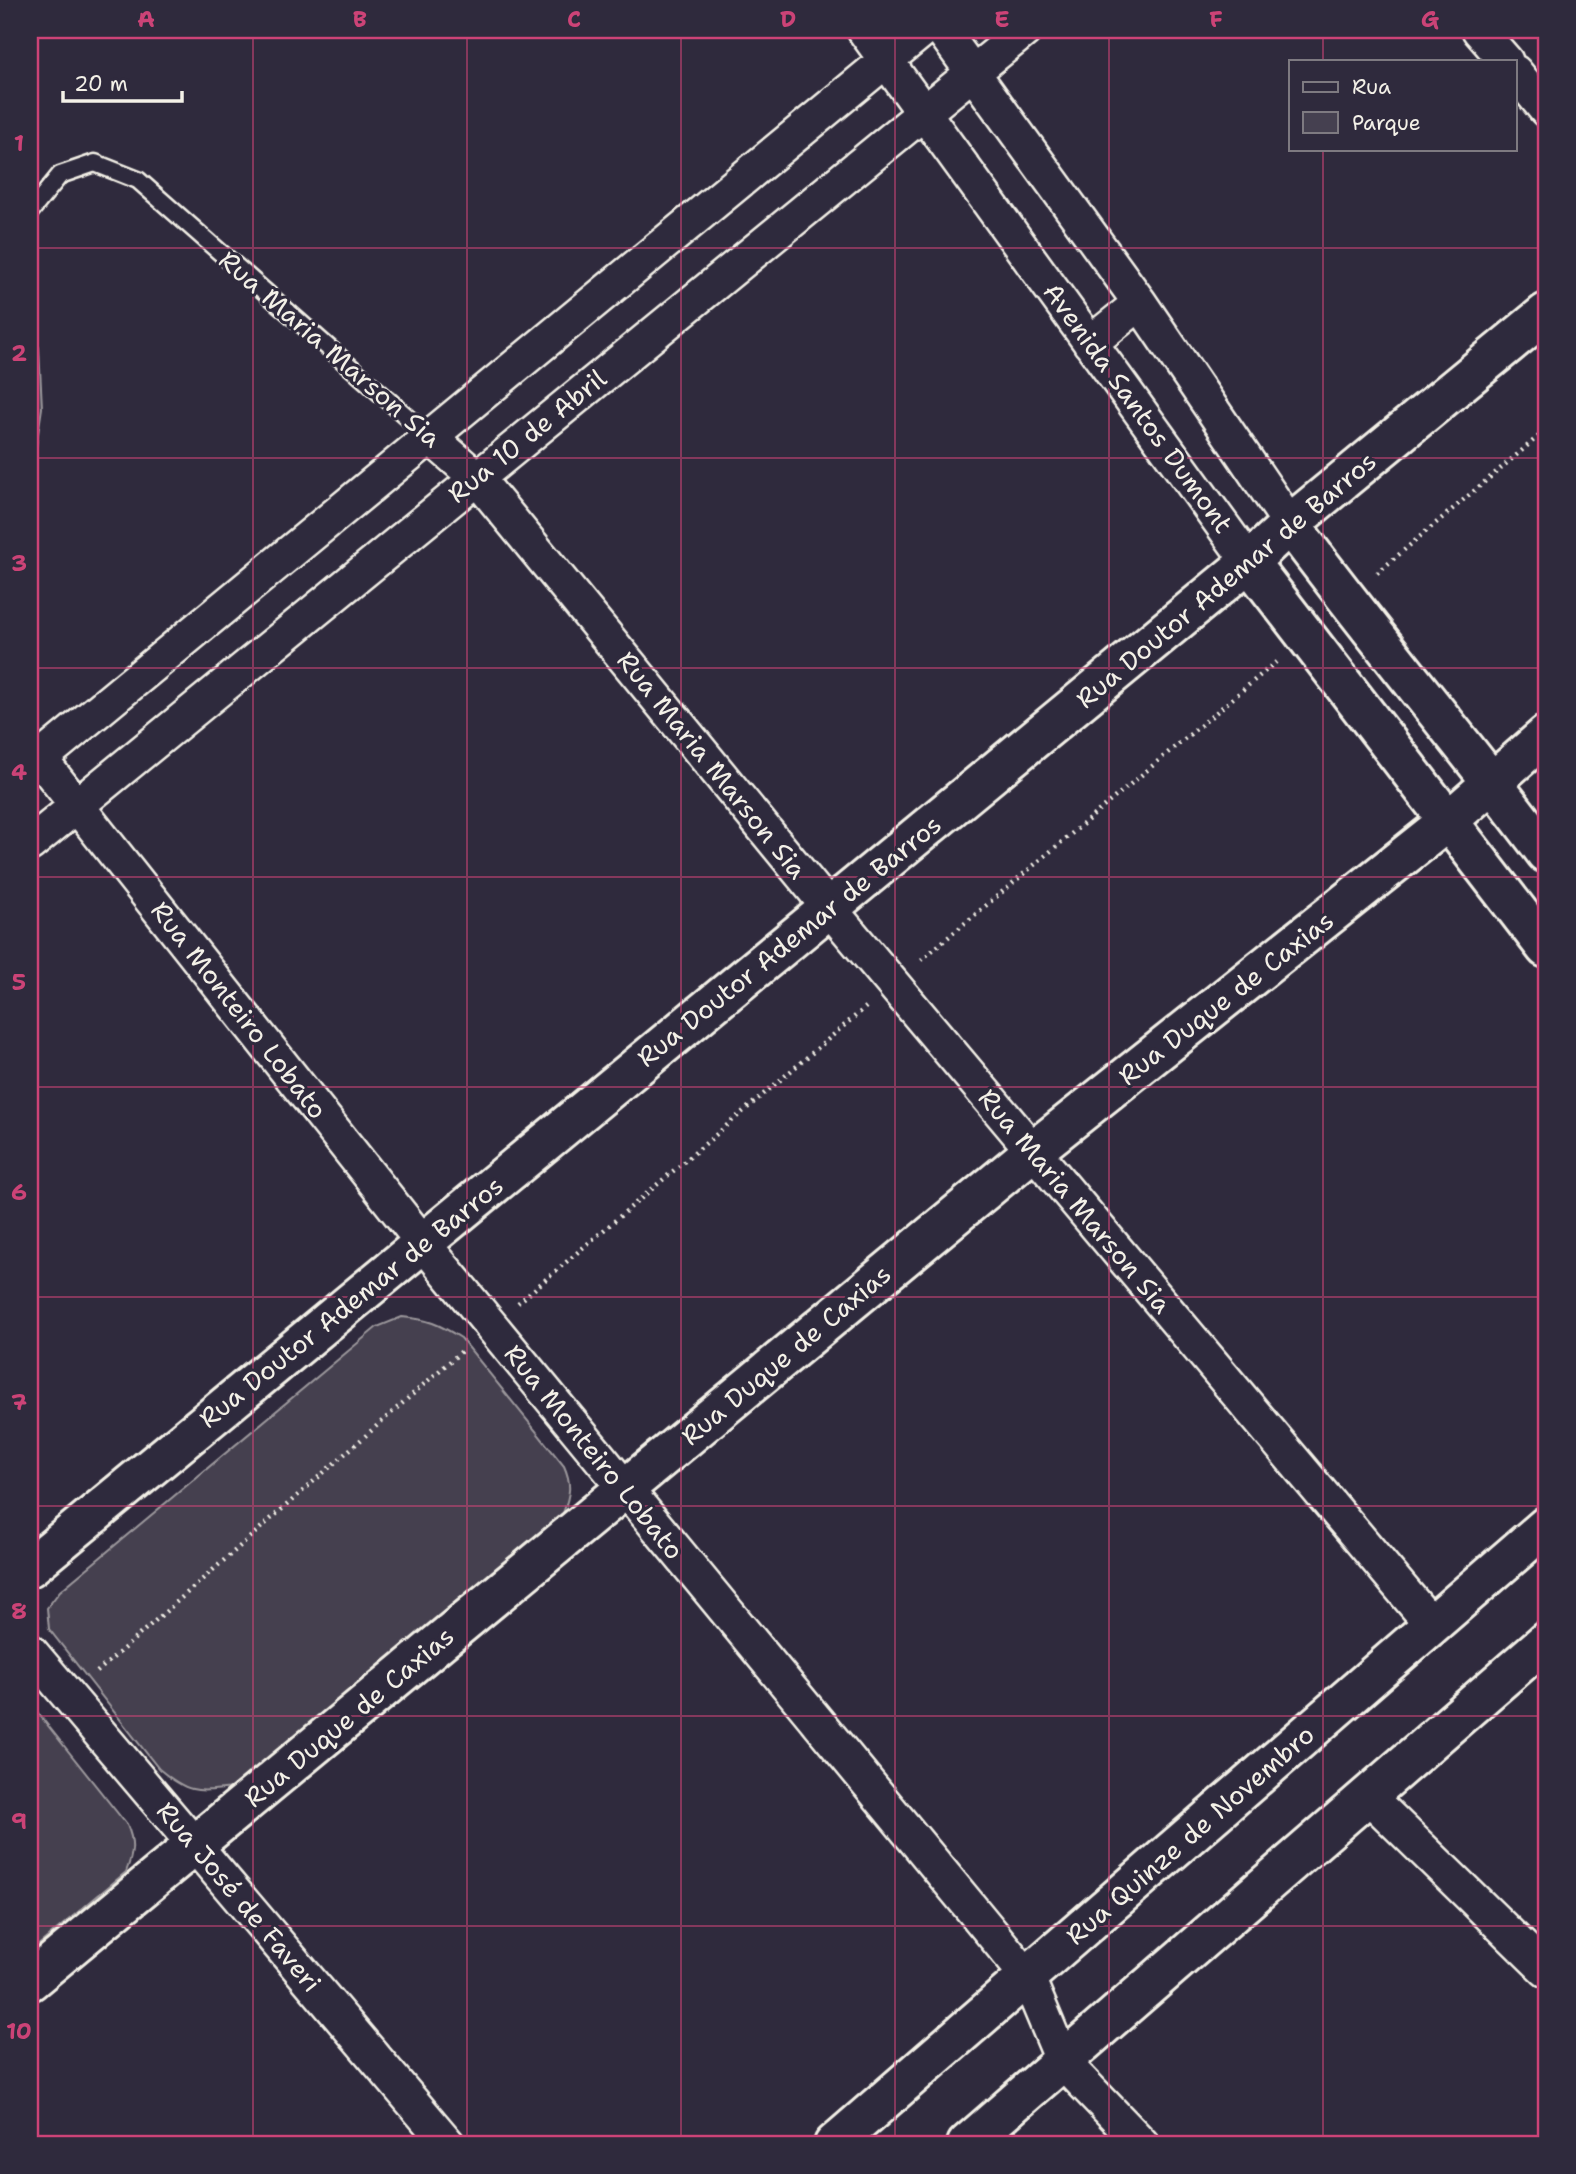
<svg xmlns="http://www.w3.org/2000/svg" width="1576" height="2174" viewBox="0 0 1576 2174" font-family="'Shantell Sans',sans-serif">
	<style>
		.green { fill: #454050; stroke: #9c989c; stroke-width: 2 }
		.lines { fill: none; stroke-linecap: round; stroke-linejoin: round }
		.lane-casing { stroke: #f4f1e8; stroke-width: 21 }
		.street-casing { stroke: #f4f1e8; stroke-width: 38 }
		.secondary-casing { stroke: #f4f1e8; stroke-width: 44 }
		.path { stroke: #f4f1e8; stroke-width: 4.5; stroke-dasharray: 2 5; stroke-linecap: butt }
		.lane { stroke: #2f2a3d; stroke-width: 16 }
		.street { stroke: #2f2a3d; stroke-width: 33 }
		.secondary { stroke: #2f2a3d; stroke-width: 38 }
		.grid { fill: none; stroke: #cc4377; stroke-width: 2; stroke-opacity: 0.55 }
		.labels { text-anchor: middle; stroke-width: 6; stroke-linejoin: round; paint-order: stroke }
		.street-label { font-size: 26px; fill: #f4f1e8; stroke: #2f2a3d }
		.neatline { fill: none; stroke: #cc4377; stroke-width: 2.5 }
		.grid-label { font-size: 23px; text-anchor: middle; font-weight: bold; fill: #cc4377 }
	</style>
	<rect width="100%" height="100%" fill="#2f2a3d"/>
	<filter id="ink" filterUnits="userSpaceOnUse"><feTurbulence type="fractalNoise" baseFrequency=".0143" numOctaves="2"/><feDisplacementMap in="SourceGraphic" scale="14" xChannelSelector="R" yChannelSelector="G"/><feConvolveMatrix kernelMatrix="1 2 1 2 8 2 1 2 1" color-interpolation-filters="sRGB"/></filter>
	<g filter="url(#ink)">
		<path class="green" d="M30,334l9,13 3,61 -12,78z
			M402,1317c25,2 37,7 59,21l103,128c8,18 6,29 -1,47l-330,275c-37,4 -44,6 -74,-19l-110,-140 -2,-21 13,-17 317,-264z
			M30,1703l97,122c8,18 6,29 -1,47l-96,80z"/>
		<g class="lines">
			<g class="lane-casing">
				<path id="lane" d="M30,212l30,-37 35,-12 43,17 292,257"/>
			</g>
			<g class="street-casing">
				<path id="street" d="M864,30l385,532
					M942,30l198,273 150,221
					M1479,30l27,31
					M1515,72l31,38
					M1090,343l50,-40
					M430,437l46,40 353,431 603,717
					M40,759l383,484 604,733 36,86 79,82
					M30,767l893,-737
					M30,844l995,-814
					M30,1651l418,493
					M1368,1796l178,174"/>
			</g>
			<g class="secondary-casing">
				<path id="secondary" d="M1290,524c83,112 173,218 256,329
					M1249,562l297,386
					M30,1567l1219,-1005 41,-38 256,-211
					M30,1981l1003,-830 415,-330 98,-86
					M834,2144l712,-618
					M967,2144l579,-503"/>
			</g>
			<path class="path" d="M1377,573l169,-143
				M921,960l355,-298
				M518,1303l348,-296
				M97,1672l367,-323"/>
			<use href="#lane" class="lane"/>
			<use href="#street" class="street"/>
			<use href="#secondary" class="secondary"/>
		</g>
	</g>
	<path class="grid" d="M253,30v2114M467,30v2114M681,30v2114M895,30v2114M1109,30v2114M1323,30v31M1323,149v1995M30,248h1516M30,458h1516M30,668h1516M30,877h1516M30,1087h1516M30,1297h1516M30,1506h1516M30,1716h1516M30,1926h1516"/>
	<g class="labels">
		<g class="street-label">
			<text transform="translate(330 349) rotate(41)" y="9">Rua Maria Marson Sia</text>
			<text transform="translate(1138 408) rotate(54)" y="9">Avenida Santos Dumont</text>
			<text transform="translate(527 436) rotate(-39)" y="9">Rua 10 de Abril</text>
			<text transform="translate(1226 580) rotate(-40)" y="9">Rua Doutor Ademar de Barros</text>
			<text transform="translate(712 765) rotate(51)" y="9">Rua Maria Marson Sia</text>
			<text transform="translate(789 941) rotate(-39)" y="9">Rua Doutor Ademar de Barros</text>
			<text transform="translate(1226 998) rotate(-38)" y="9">Rua Duque de Caxias</text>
			<text transform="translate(239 1010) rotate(52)" y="9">Rua Monteiro Lobato</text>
			<text transform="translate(1075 1201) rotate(50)" y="9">Rua Maria Marson Sia</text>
			<text transform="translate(351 1302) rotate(-39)" y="9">Rua Doutor Ademar de Barros</text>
			<text transform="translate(786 1355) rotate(-40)" y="9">Rua Duque de Caxias</text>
			<text transform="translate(594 1452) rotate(51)" y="9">Rua Monteiro Lobato</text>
			<text transform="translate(349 1717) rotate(-40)" y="9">Rua Duque de Caxias</text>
			<text transform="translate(1190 1835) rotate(-41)" y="9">Rua Quinze de Novembro</text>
			<text transform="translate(239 1897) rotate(50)" y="9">Rua José de Faveri</text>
		</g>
	</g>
	<rect width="1576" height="2174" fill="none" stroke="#2f2a3d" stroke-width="77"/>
	<rect x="1289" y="60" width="228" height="91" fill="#2f2a3d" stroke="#7e7a81" stroke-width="2"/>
	<rect x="1303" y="82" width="35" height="10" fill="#2f2a3d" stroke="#7e7a81" stroke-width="2"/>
	<text x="1352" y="94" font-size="21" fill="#f4f1e8">Rua</text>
	<rect x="1303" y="112" width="35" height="21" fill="#454050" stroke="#7e7a81" stroke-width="2"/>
	<text x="1352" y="130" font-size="21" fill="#f4f1e8">Parque</text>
	<path d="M63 91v10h119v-10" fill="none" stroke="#f4f1e8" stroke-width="3.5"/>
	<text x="74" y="91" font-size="21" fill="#f4f1e8" stroke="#2f2a3d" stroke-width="5" paint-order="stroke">20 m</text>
	<rect x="38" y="38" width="1500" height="2098" class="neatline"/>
	<g class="grid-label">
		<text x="146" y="27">A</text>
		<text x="360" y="27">B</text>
		<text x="574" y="27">C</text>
		<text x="788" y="27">D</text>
		<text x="1002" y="27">E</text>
		<text x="1216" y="27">F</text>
		<text x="1430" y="27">G</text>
		<text x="19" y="151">1</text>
		<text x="19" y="361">2</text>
		<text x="19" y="571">3</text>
		<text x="19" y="780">4</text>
		<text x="19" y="990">5</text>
		<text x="19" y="1200">6</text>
		<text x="19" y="1410">7</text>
		<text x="19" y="1619">8</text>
		<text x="19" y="1829">9</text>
		<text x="19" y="2039">10</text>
	</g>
</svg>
